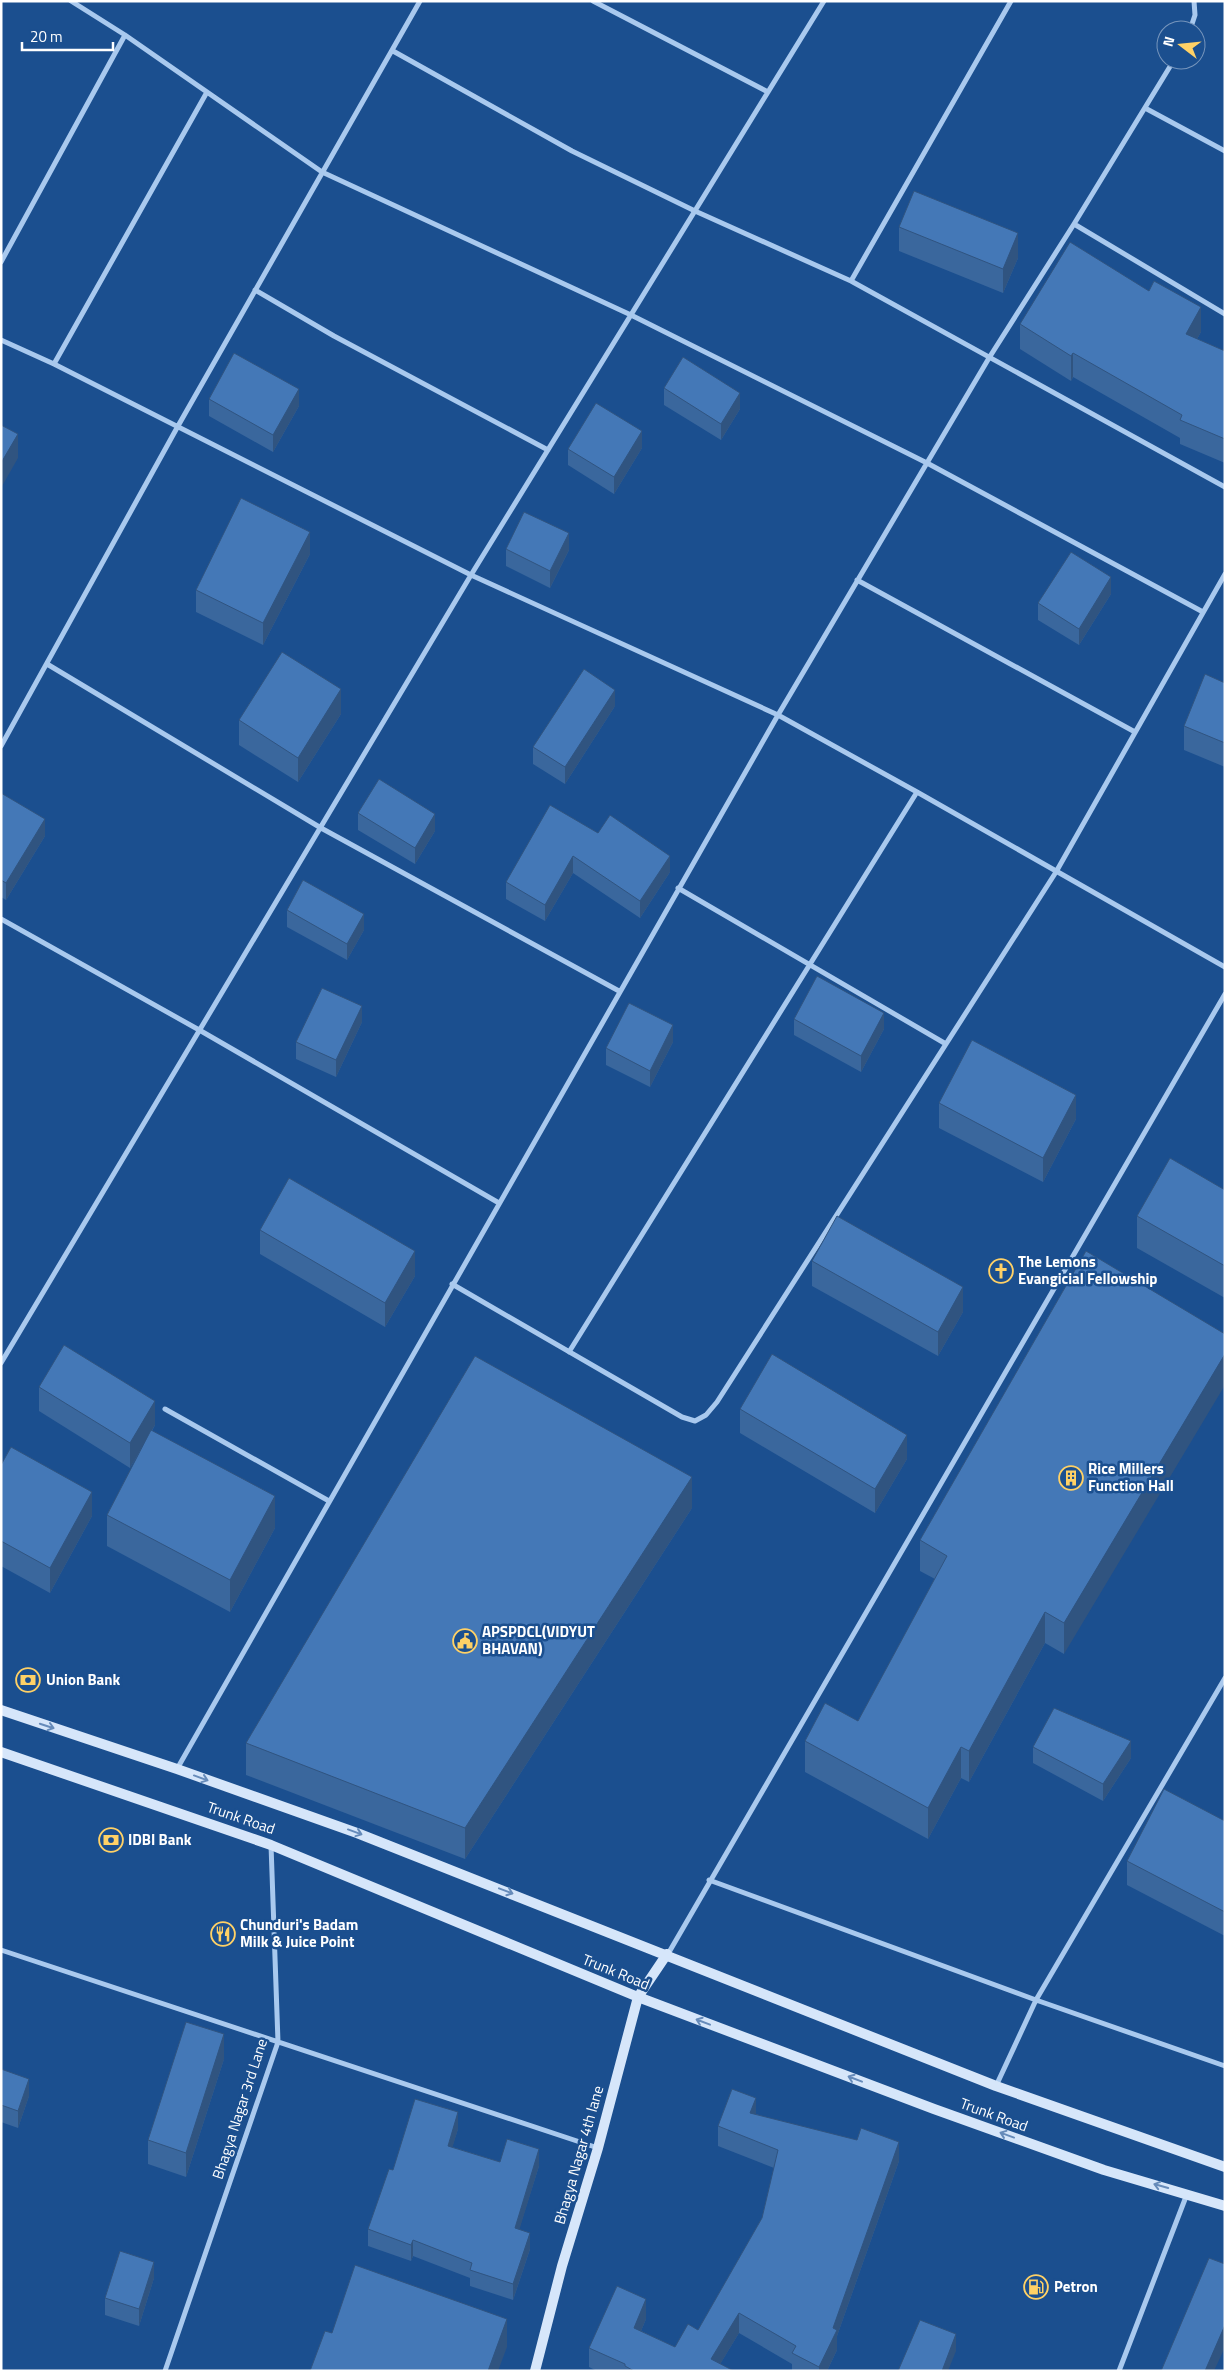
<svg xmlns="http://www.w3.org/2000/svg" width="1226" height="2372" viewBox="0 0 1226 2372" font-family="'Titillium Web',sans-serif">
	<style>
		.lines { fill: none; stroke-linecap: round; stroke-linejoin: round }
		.minor { stroke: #a9c9ee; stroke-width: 5 }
		.secondary { stroke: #d6e6fa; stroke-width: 10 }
		.wall { fill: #3a679d }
		.shaded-wall { fill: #305480 }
		.building { fill: #4478b7; stroke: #305480 }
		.oneway { stroke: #668bba }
		.labels { text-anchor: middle; stroke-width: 5; stroke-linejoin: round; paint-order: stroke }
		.poi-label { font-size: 15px; font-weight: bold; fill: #fff; stroke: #1b4f8f; text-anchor: start }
		.street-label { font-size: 15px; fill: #fff; stroke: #1b4f8f }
	</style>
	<rect width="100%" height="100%" fill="#1b4f8f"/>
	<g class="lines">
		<path class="minor" d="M71,1l54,34 197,137 309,143 296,148 276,149
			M593,1l175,91
			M1190,30l5,-15 -1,-14
			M393,51l179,100 123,60 156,70 374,206
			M1145,108l80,43
			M1074,224l151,90
			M1,262l124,-227
			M851,281l160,-280
			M255,290l79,46 214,114
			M1,340l53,24 417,211 307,140 139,77 308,175
			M54,364l153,-272
			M857,580l278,152
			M47,664l274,164 298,163
			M1,746l177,-320 242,-425
			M678,888l268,156
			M1,919l200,112 298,172
			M452,1284l230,133 13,4 11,-6 11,-13 339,-530 169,-298
			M569,1352l348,-560
			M1,1363l470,-788 353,-574
			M165,1409l164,92
			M177,1769l601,-1054 211,-357 85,-134 100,-164
			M709,1880l327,120 189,66
			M1,1950l597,198
			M668,1954l557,-960
			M996,2086l40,-86 189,-322
			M165,2371l113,-329 -7,-197
			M1119,2371l68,-177"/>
		<path class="secondary" d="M1,1710l176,59 180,64 639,253 229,81
			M1,1752l270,93 367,152 296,112 170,61 121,36
			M535,2371l27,-105 36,-118 40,-151 29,-43"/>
	</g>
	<path class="wall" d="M899,227l119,31 -15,35 -104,-42z
		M1020,324l181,8 -4,7 28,12v112l-45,-19v-6l-107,-61 -2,4 -51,-32z
		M664,388l76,21 -19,31 -57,-35z
		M209,399l90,7 -26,46 -64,-36z
		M642,448l-28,46 -46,-29v-16z
		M506,549l63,1 -19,38 -44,-22z
		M310,554l-47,91 -67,-33v-22z
		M1111,594l-32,51 -41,-25v-17z
		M1225,683v84l-41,-17v-24z
		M615,706l-50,78 -32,-20v-17z
		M341,714l-43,68 -59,-37v-25z
		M1,793l44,43 -39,64 -5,-3z
		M358,813l77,18 -20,33 -57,-34z
		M598,833l72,39 -30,46 -67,-45 -28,48 -39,-22v-17z
		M287,910l77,20 -17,30 -60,-33z
		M794,1019l90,10 -23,43 -67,-37z
		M362,1022l-26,55 -40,-18v-17z
		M673,1042l-23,45 -44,-22v-17z
		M939,1103l137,16 -33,63 -104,-54z
		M1225,1190v108l-88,-50v-32z
		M260,1230l155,46 -30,51 -125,-73z
		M1086,1251l-22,403 -19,-11 -76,139 -8,-4 -33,61 -123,-67v-31l53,-20 77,-142 -15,-8v-31z
		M812,1261l151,51 -25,44 -126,-70z
		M39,1387l116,38 -3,6 123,97 -45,84 -123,-66v-31l34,-65 -11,18 -91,-57z
		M740,1409l167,50 -32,54 -135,-80z
		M1,1465l91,51 -42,77 -49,-27z
		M692,1508l-227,351 -219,-84v-32z
		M1033,1747l98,11 -28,43 -70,-38z
		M1225,1821v115l-98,-51v-24z
		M224,2059l-38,118 -38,-13v-24z
		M1,2069l28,27 -11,32 -17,-6z
		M756,2114l143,47 -62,175v14l-10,21h-35v-7l-53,-31 -19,31 14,7h-137l-8,-4v-19l57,-29 -5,12 34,16 23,-17 64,-112 12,-50 -56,-22v-20z
		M458,2129l-6,18 48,15 39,4 -20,63 11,20 -17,51 -43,-14v-8l-57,-22 -2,5 -43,-15v-17l25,-59z
		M154,2278l-15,48 -34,-11v-17z"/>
	<path class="shaded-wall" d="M1018,233v25l-15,35v-24z
		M1201,307v25l-15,26v-24z
		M1073,353v24l-2,4v-25z
		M299,389v17l-26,46v-17z
		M740,393v16l-19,31v-16z
		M642,431v17l-28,46v-17z
		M18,434v24l-17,30v-25z
		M310,532v22l-47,91v-22z
		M569,533v17l-19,38v-17z
		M1111,577v17l-32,51v-16z
		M341,689v25l-43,68v-24z
		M615,690v16l-50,78v-17z
		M435,814v17l-20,33v-16z
		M45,819v17l-39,64v-17z
		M573,856v17l-28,48v-16z
		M670,856v16l-30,46v-17z
		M364,914v16l-17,30v-16z
		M362,1006v16l-26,55v-17z
		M884,1013v16l-23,43v-16z
		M673,1025v17l-23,45v-16z
		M1076,1095v24l-33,63v-24z
		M415,1251v25l-30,51v-24z
		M963,1287v25l-25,44v-24z
		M1225,1354v31l-161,269v-31z
		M155,1401v24l-25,43v-25z
		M907,1435v24l-32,54v-24z
		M692,1477v31l-227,351v-31z
		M92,1492v24l-42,77v-25z
		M275,1496v32l-45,84v-32z
		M1045,1612v31l-76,139v-31z
		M1131,1741v17l-28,43v-17z
		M961,1747v31l-33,61v-31z
		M224,2034v25l-38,118v-24z
		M29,2079v17l-11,32v-17z
		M756,2098v20l-6,-5z
		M458,2112v17l-10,33v-16z
		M899,2142v19l-62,175v14l-10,21h-8v-4z
		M539,2149v17l-24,78v-16z
		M530,2233v16l-17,51v-16z
		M413,2240v16l-2,5v-16z
		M154,2262v16l-15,48v-17z
		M646,2299v20l-12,29v-20z
		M739,2313v20l-23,38 -5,-12z
		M507,2319v28l-9,24h-10z
		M1225,2325v22l-11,24h-9z
		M956,2334v17l-8,20h-7z"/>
	<path class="building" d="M914,191l104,42 -15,36 -104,-42z
		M1070,242l79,49 5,-10 47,26 -15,27 39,17v88l-45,-19 2,-5 -109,-62 -2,3 -51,-32z
		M234,353l65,36 -26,46 -64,-36z
		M683,357l57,36 -19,31 -57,-36z
		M596,403l46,28 -28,46 -46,-28z
		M1,425l17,9 -17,29z
		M241,498l69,34 -47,91 -67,-33z
		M524,512l45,21 -19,38 -44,-22z
		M1071,552l40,25 -32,52 -41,-26z
		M282,652l59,37 -43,69 -59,-38z
		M584,669l31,21 -50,77 -32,-20z
		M1205,674l20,9v60l-41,-17z
		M379,779l56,35 -20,34 -57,-35z
		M1,793l44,26 -39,64 -5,-3z
		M550,805l48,28 12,-18 60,41 -30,45 -67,-45 -28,49 -39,-23z
		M303,880l61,34 -17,30 -60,-34z
		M817,976l67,37 -23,43 -67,-37z
		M322,988l40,18 -26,54 -40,-18z
		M629,1003l44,22 -23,46 -44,-23z
		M972,1040l104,55 -33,63 -104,-55z
		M1170,1158l55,32v76l-88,-50z
		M289,1178l126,73 -30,52 -125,-73z
		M837,1216l126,71 -25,45 -126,-71z
		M1086,1251l139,83v20l-161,269 -19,-11 -76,139 -8,-4 -33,61 -123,-67 20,-38 33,18 89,-165 -27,-16z
		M64,1345l91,56 -25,42 -91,-56z
		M772,1354l135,81 -32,54 -135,-80z
		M475,1356l217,121 -227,351 -219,-85z
		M151,1430l124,66 -45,84 -123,-65z
		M11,1447l81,45 -42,76 -49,-27v-76z
		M1054,1708l77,33 -28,43 -70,-37z
		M1164,1789l61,32v91l-98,-51z
		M186,2022l38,12 -38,119 -38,-13z
		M1,2069l28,10 -11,32 -17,-6z
		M732,2089l24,9 -6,15 107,27 4,-12 38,14 -66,186 4,2 -18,37 -27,-14 4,-7 -57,-33 -28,46 23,12h-100l-9,-5v-2l-36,-16 28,-62 29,13 -12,29 41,19 13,-23 10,6 64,-112 16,-68 -60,-24z
		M415,2099l43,13 -10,34 52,16 7,-23 32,10 -24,79 15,5 -17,51 -43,-14 2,-7 -59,-23 -2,5 -43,-16 21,-60 4,1z
		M120,2251l34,11 -15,47 -34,-11z
		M1209,2258l16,6v61l-20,46h-44z
		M355,2265l152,54 -19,52h-178l15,-40 7,2z
		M920,2320l36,14 -14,37h-44z"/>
	<defs><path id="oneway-shaft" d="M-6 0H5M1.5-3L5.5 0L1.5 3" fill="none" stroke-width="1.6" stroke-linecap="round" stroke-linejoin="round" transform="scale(1.25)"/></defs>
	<g class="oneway">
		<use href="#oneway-shaft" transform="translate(47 1726) rotate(18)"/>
		<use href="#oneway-shaft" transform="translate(201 1778) rotate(20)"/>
		<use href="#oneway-shaft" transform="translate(355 1832) rotate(20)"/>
		<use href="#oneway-shaft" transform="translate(506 1891) rotate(21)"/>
		<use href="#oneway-shaft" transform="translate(703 2022) rotate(-159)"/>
		<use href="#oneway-shaft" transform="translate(855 2079) rotate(-159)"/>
		<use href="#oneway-shaft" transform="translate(1007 2135) rotate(-160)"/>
		<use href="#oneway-shaft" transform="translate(1161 2186) rotate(-164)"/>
	</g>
	<defs>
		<g id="church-ring" transform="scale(1.25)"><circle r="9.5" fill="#1b4f8f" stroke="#ffd166" stroke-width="1.5"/><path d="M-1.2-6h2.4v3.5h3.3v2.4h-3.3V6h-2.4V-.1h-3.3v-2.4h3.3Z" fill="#ffd166"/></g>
		<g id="building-ring" transform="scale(1.25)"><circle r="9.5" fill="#1b4f8f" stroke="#ffd166" stroke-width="1.5"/><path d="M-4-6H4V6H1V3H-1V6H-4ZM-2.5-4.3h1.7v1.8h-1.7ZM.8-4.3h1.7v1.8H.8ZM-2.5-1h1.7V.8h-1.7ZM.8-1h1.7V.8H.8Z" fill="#ffd166"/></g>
		<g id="civic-ring" transform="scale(1.25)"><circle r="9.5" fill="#1b4f8f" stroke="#ffd166" stroke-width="1.5"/><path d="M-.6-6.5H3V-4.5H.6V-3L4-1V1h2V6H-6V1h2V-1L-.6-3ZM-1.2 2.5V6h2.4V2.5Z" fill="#ffd166"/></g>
		<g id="bank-ring" transform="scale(1.25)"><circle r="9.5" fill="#1b4f8f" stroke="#ffd166" stroke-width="1.5"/><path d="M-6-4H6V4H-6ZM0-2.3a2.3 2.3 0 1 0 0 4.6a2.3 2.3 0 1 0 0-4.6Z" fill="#ffd166"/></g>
		<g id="restaurant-ring" transform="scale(1.25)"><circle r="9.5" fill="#1b4f8f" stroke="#ffd166" stroke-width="1.5"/><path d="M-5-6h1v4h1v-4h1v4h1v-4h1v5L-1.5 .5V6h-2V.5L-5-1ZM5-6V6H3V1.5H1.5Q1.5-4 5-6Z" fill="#ffd166"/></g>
		<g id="fuel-ring" transform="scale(1.25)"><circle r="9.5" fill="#1b4f8f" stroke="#ffd166" stroke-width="1.5"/><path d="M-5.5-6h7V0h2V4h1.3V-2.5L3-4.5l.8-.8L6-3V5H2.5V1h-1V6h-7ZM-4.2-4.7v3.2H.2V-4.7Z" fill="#ffd166"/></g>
	</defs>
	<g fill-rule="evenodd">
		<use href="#church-ring" x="1001" y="1271"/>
		<use href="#building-ring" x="1071" y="1478"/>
		<use href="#civic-ring" x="465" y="1641"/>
		<use href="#bank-ring" x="28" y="1680"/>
		<use href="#bank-ring" x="111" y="1840"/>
		<use href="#restaurant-ring" x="223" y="1934"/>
		<use href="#fuel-ring" x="1036" y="2287"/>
	</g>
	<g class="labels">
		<g class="poi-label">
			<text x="1018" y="1267">The Lemons<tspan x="1018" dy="17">Evangicial Fellowship</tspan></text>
			<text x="1088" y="1474">Rice Millers<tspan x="1088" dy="17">Function Hall</tspan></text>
			<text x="482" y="1637">APSPDCL(VIDYUT<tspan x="482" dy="17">BHAVAN)</tspan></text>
			<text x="46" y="1685">Union Bank</text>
			<text x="128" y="1845">IDBI Bank</text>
			<text x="240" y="1930">Chunduri's Badam<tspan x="240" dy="17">Milk &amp; Juice Point</tspan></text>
			<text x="1054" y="2292">Petron</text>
		</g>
		<g class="street-label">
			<text transform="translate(241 1818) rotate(19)" y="5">Trunk Road</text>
			<text transform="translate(616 1972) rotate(22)" y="5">Trunk Road</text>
			<text transform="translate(240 2109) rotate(-72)" y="5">Bhagya Nagar 3rd Lane</text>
			<text transform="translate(994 2115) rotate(20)" y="5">Trunk Road</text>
			<text transform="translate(579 2155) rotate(-74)" y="5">Bhagya Nagar 4th lane</text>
		</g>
	</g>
	<rect width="1226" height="2372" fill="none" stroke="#ffffff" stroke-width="5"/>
	<g transform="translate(1181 45) rotate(286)"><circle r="24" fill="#1b4f8f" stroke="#7695bc"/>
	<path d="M0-4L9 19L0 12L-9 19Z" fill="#ffd166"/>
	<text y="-8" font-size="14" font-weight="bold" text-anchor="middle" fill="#ffffff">N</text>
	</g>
	<path d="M22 42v8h91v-8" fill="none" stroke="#ffffff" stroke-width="2.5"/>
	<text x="30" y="42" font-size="15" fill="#ffffff" stroke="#1b4f8f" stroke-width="4" paint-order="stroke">20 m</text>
</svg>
